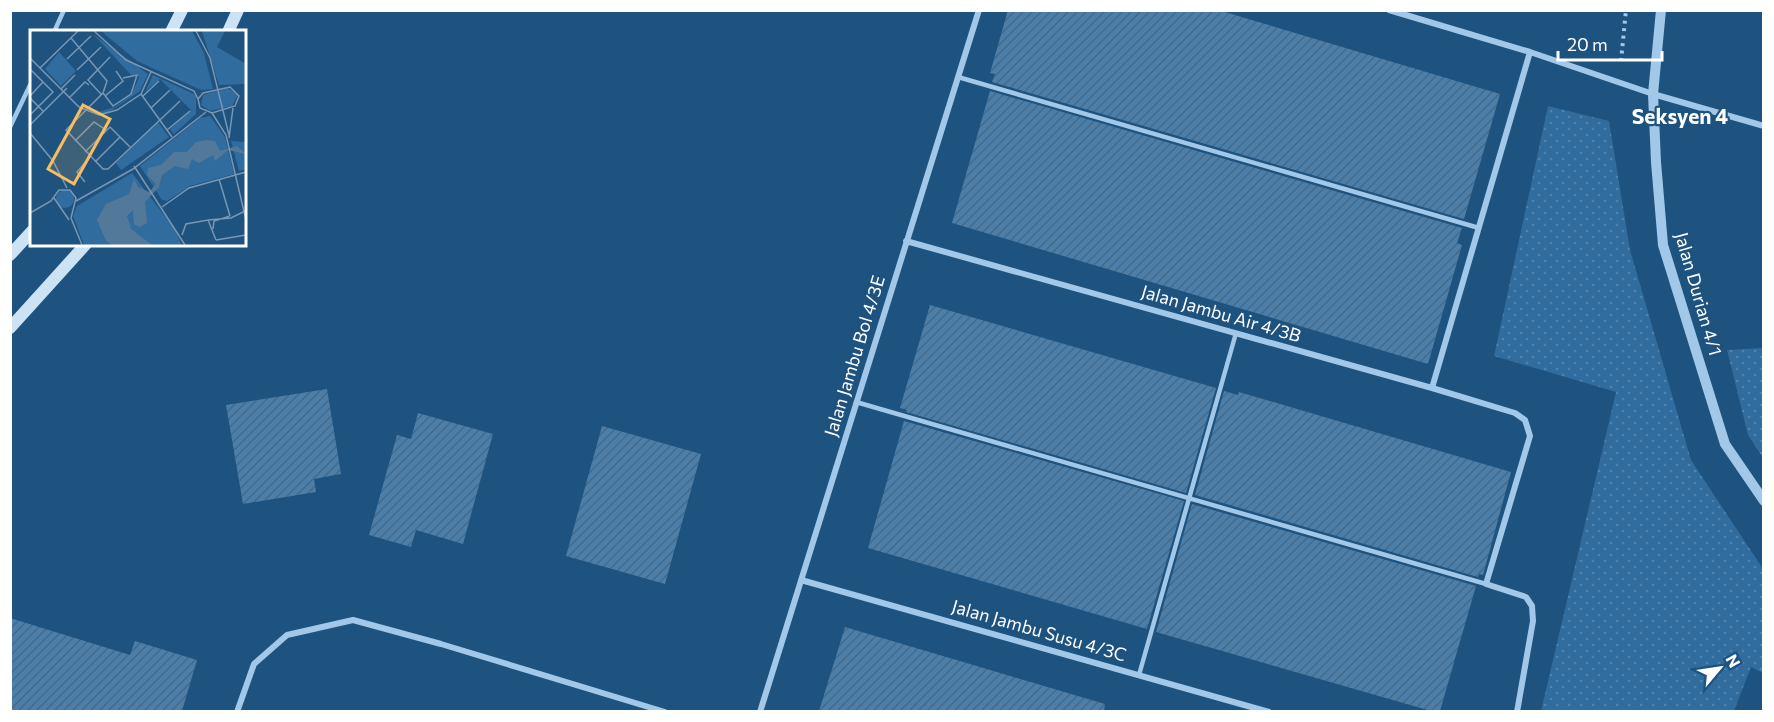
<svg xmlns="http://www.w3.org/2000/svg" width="1774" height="722" viewBox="0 0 1774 722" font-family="Commissioner,sans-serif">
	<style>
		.grass { fill: url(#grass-dots) }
		.building { fill: url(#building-hatch) }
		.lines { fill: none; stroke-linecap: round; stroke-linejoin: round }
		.path { stroke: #a1c8e8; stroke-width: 4; stroke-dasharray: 3 4.5; stroke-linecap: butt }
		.service { stroke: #a1c8e8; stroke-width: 4.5 }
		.minor { stroke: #a1c8e8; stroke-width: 6 }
		.tertiary { stroke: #a1c8e8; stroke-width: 10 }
		.secondary { stroke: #cce3f6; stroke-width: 12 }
		.labels { text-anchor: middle; stroke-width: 4.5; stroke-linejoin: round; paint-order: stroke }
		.street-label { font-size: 18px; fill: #fff; stroke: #1e527f }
		.quarter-label { font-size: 21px; font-weight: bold; fill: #fff; stroke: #1e527f }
		.inset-road { fill: none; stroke: #7897b2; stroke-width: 1.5 }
		.view { fill: #f8bd60; fill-opacity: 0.15; stroke: #f8bd60; stroke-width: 3 }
		.inset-edge { fill: none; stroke: #fff; stroke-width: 3 }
	</style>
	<defs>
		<pattern id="grass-dots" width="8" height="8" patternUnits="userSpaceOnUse" patternTransform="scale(1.5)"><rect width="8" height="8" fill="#306c9d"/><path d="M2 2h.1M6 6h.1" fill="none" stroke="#4f82ac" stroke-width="1.8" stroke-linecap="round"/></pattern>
		<pattern id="building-hatch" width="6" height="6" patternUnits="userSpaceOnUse" patternTransform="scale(1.5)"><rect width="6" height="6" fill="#4a7fab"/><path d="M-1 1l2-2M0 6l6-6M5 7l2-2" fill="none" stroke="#4b6880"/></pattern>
	</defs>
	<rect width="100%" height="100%" fill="#1e527f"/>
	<path class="grass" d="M1548,106l61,15 21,129 61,210 72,109v104l-12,-6 -17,44h-193l75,-319 -122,-36z
		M1763,348h1l-1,110 -15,-23 -21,-85z"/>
	<path class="building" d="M1008,10h210l282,84 -36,125 -472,-137 3,-8 -5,-1z
		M990,91l472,137 -5,15 5,2 -34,119 -476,-141z
		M930,305l286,83 -30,105 -280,-81 1,-2 -7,-2z
		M327,389l14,85 -27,5 2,13 -73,12 -17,-99z
		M1224,391l14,4 1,-3 272,80 -28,103 -4,-1 -1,3 -283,-82z
		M418,413l75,21 -30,110 -47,-14 -5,17 -42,-12 28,-100 14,4z
		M904,421l280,80 -37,128 -279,-81z
		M602,426l99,28 -36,130 -99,-28z
		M1192,504l284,82 -36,125h-9l-275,-79z
		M10,618l120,37 5,-14 62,19 -15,51h-172z
		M845,627l260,77 -1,7h-285z"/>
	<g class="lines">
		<path class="path" d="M1621,61l5,-51"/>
		<path class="service" d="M54,32l10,-22
			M958,77l521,151
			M10,127l22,-46
			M856,402l630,182
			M1139,675l97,-342"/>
		<path class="minor" d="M1389,10l141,42 123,42 111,32
			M906,241l526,147 83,25 10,7 5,16 -44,148 40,13 6,9 1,15 -16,91
			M1432,388l98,-336
			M801,580l468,132
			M237,712l17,-48 33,-29 66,-15 88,24 224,68
			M760,712l219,-702"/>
		<path class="tertiary" d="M1661,10l-8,84 3,68 7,83 62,199 39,57"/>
		<path class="secondary" d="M171,32l11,-22
			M228,32l10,-22
			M10,255l22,-24
			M10,328l76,-84"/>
	</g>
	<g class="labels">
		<g class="street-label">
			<text transform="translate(1698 294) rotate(74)" y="6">Jalan Durian 4/1</text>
			<text transform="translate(1221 314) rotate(16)" y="6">Jalan Jambu Air 4/3B</text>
			<text transform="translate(855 356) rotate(-73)" y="6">Jalan Jambu Bol 4/3E</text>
			<text transform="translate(1039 631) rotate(16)" y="6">Jalan Jambu Susu 4/3C</text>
		</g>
		<g class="quarter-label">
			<text x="1680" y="124">Seksyen 4</text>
		</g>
	</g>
	<g transform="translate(30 30)">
		<rect width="216" height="216" fill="#1e527f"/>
		<path d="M71,1h91l12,22 9,36 -12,1 -64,-29zM63,4l55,40 -8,17 -34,23 -11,-1 20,-6 16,-12 8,-17 -2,-4 -6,1zM29,22l17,19 -15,15 -16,-17zM123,45l43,20v19l-22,20 -4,-5 21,-19 -31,-31 -15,13zM198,58l10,7 -6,11 -22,5 -9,-6 2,-10zM180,86l15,21 9,37 -44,12 -23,15 -5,-1 -22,-34 60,-48zM128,92l11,15 -48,33 -5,-7zM201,111l15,1v27l-7,2zM102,143l42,55 8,17h-98l-11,-29 4,-10zM26 169a9 9 0 1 1 18 0a9 9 0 1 1-18 0Z" fill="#306c9d"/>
		<path d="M172,1h23l-8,16 29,17v20l-27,1z" fill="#306c9d"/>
		<path d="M176,110l9,1 5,10 17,-5 9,8 -18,-4 -13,11 -2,-6 -14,8 -7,-4 -4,10 -13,-3 -13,9 -3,12 -14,15 2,21 -8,4 -5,-3 -1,-14 -6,6 4,13 21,16h-40l-6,-4 -9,-21 9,-16 23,-10 5,-15 4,8 11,5 7,-8 -9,-9 1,-7 13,-3 13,-13h13l9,-10z" fill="#53799a"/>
		<path class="inset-road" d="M64,1l32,29 68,31 4,8M166,1l14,27 19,77M41,8l36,43 -4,12 -37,37 37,39h5l72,-68M0,28l49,49 20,8 18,-5 24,-16 10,-22M37,29l24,-23M10,38l38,-37M0,39l23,23 -23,23M47,40l24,-23M200,57l9,9 -4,10 -23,7 -12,-5 -2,-9 5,-6zM31,59l14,-14M73,63l10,13 18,-12 6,-19 -14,3M71,64l-13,-14 22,-23M111,64l31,43M0,66l13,-14M75,66l18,-15 -7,-10M113,66l16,-15M0,68l14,14M39,68l16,-16 4,3M121,78l19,-18M182,83l14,22 20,85M0,95l37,-37M137,100l23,-19M0,103l23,28 14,27M199,108l4,-30M45,111l19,-19 12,8M55,122l25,-25 20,20M65,132l25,-25M104,136l51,79M189,149l11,37M55,152l-8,-10 13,-15M24,168l15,22M46,171l57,-32 73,-57M132,177l27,-19 57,-16M0,183l21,-12 8,-11h11l6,8 -5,20 11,27M178,190l23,-2 14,-7M183,199l1,-8 16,-5M152,205l4,-11 22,-4 8,20M186,210l30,-5"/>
		<path class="view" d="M53,75l27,14 -36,65 -26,-15z"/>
		<rect width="216" height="216" class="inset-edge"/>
	</g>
	<rect width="1774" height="722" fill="none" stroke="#ffffff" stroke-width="24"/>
	<g transform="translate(1720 668) rotate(61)" stroke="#1e527f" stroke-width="4.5" paint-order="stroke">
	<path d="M0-4.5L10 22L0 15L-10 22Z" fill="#ffffff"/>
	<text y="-9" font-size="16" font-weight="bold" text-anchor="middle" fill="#ffffff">N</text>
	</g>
	<path d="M1558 51v9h104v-9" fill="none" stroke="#ffffff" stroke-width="3"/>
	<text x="1567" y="51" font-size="18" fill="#ffffff" stroke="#1e527f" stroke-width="4.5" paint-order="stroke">20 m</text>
</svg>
